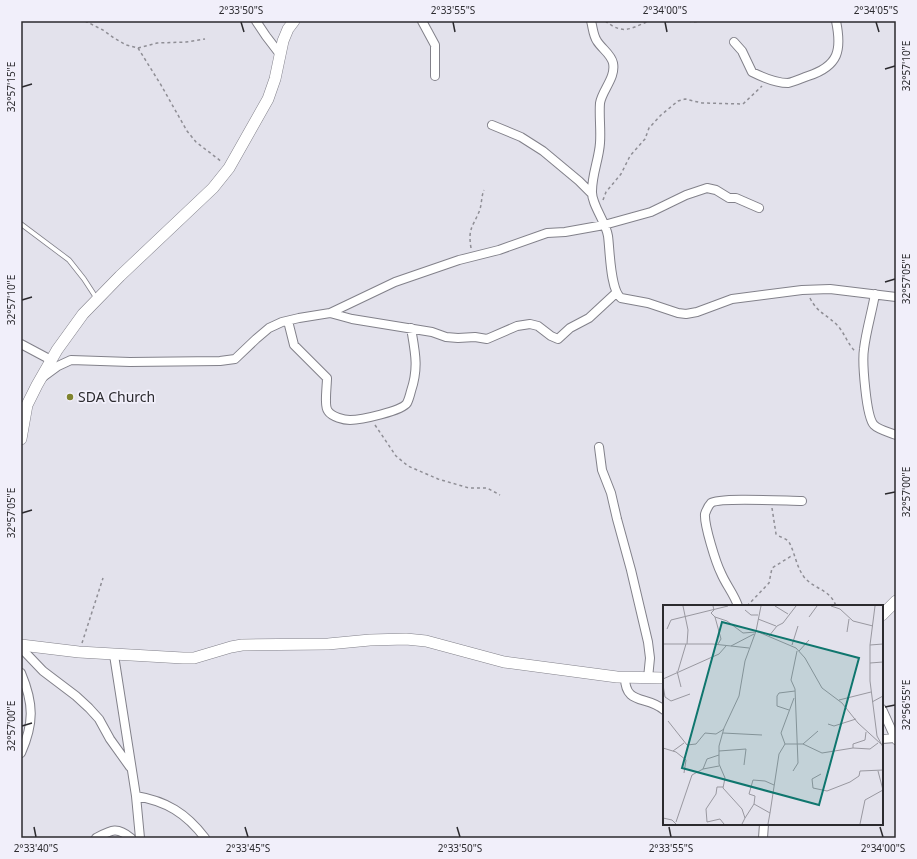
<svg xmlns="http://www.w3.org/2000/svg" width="917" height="859" viewBox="0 0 917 859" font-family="'Noto Sans',sans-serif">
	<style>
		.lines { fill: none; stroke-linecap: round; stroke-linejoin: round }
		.service-casing { stroke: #82818a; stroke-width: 5.5 }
		.minor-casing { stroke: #82818a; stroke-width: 10 }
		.tertiary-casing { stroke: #82818a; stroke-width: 12 }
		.path { stroke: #8f8e95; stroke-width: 1.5; stroke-dasharray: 3 3; stroke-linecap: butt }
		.service { stroke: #fff; stroke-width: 4 }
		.minor { stroke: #fff; stroke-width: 8 }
		.tertiary { stroke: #fff; stroke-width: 11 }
		.ticks { fill: none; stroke: #2b2a2e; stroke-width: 1.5 }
		.poi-dot { fill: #7f832e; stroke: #f1effa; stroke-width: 1.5 }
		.labels { text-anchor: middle; stroke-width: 3.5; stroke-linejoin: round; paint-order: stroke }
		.poi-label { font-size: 14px; fill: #2b2a2e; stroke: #f1effa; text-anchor: start }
		.inset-road { fill: none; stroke: #9998a0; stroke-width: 1 }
		.view { fill: #0f766e; fill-opacity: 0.15; stroke: #0f766e; stroke-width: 2 }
		.inset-edge { fill: none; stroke: #2b2a2e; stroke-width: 2 }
		.neatline { fill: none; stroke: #2b2a2e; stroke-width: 1.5 }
		.ticks-label { font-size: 10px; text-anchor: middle; fill: #2b2a2e }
	</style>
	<rect width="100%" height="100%" fill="#e3e2ec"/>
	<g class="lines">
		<g class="service-casing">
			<path id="service" d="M21,224l48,36 15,19 13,20"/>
		</g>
		<g class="minor-casing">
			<path id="minor" d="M256,21l10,15 13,17
				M422,21l13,24v31
				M591,21c2,7 2,14 6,20 5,8 14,13 16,22 3,15 -11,27 -13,40 -1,13 1,27 0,40 -1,16 -8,31 -8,48 -1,13 14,31 16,45 2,14 2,54 13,62l27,5 30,10 8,1 11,-2 35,-13 70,-9 28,-1 66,8
				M734,42l8,9 10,21c10,5 25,11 36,11 6,-1 14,-5 20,-7 31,-10 34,-26 28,-55
				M492,125l29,12 22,14 36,30 12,12
				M875,294c-3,18 -9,37 -11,55 -2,12 2,68 10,76 5,5 15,7 22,10
				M330,313l22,6 80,13 14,5 12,1 17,-1 12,2 30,-13 13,-2 8,2 13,10 7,3 12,-11 19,-10 27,-25
				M288,321l6,24 33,33c0,8 -3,28 1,33 4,6 16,9 22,9 11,0 52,-9 57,-17 2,-4 3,-8 4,-12 8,-24 4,-39 0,-63
				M21,344l30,16
				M43,377l15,-11 13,-6 59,2 90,-1 15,-2 21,-20 13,-11 13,-6 17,-4 31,-5 65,-31 64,-22 40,-10 48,-17 18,-1 39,-7 47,-13 35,-17 21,-7 9,2 13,8h7l23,10
				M599,447l3,23 9,23 6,26 14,51 17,72 2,16 -2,20
				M738,606c-4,-12 -12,-21 -17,-33 -5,-10 -17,-48 -16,-59 1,-3 3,-8 6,-11 8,-6 77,-2 91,-2
				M21,648l22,23 33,25 13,12 10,11 11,20 20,28
				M114,655l22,141 4,42
				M21,673c13,31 13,50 0,80
				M625,677c0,29 22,18 39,33
				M882,709l14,31
				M882,739l13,-1
				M136,796c30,5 50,17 69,42
				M96,838c15,-8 21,-12 35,0
				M763,838l1,-14"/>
		</g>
		<g class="tertiary-casing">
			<path id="tertiary" d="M21,439l6,-34 10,-20 20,-35 26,-36 37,-38 93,-88 16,-20 39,-69 7,-20 8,-38 5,-12 6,-8
				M882,615l14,-14
				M21,645l58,7 104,6h11l37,-11 11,-2 86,-1 42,-4 36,-1 20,2 78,21 113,15 47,1"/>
		</g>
		<path class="path" d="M85,21l18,9 11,8 12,7 12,3 23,37 26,46 9,11 26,20
			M605,21c19,14 24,8 44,0
			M688,21l5,1 7,-1
			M138,48l19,-5 29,-1 19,-3
			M603,200l3,-8 15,-18 9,-18 15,-17 4,-11 12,-13 17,-14 7,-2 17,4 41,1 19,-18
			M471,248c-3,-19 1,-20 8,-36 3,-7 2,-15 5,-22
			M810,298c8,16 18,17 28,28 7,8 10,19 18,26
			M375,425l21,31 12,10 30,13 31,9h18l13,7
			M772,508l4,26c3,3 10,4 13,8 6,11 7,24 15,35 11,13 26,12 32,29
			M747,606l22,-23 3,-15 21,-13
			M82,643l21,-65"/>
		<use href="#service" class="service"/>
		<use href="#minor" class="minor"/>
		<use href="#tertiary" class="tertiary"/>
	</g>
	<path class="ticks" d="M241,22l3,10M453,22l2,10M665,22l2,10M876,22l3,10M885,69l10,-3M22,87l10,-3M885,282l10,-3M22,300l10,-3M885,494l10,-2M22,513l10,-3M885,707l10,-2M22,726l10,-3M34,827l2,10M245,827l3,10M457,827l3,10M669,827l2,10M880,827l3,10"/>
	<circle class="poi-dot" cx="70" cy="397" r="4"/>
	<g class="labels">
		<g class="poi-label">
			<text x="78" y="402">SDA Church</text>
		</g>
	</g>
	<g transform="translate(663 605)">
		<rect width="220" height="220" fill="#e3e2ec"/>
		<path class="inset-road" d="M20,1l5,24 -1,14M50,1l1,4 -3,3 4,4 6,22 -3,5M112,1l13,8M168,1l9,3 13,12 20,5M212,1l-5,39v36l7,55 6,11M82,5l6,5h7M52,12l12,4 16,12 13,-1M146,12l8,-11M95,14l18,7M4,24l4,-9 57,-14M93,26l40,17 9,10 17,30 20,15 16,20 23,21M184,27l2,-13M106,31l8,-10 6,-3 13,-17M0,39h50l36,4M129,40l6,-19M207,40l13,-1M68,41l23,-12M136,46l10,-11M207,58l13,-1M14,66l4,16M15,66l8,-27M0,74l56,-25 7,-8M0,80l2,12 6,4 19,-7M176,95l32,-8M209,97l11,-6M126,105l-12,-4v-10l2,-3 16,-2M5,116l19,24 9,-1 9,-11 11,1 8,-5M165,119l6,2 22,-7M60,128l39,2M122,139l-4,-11 13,-35M140,139l15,-13M0,143l13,4 10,8 -2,13M190,143v-4l12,-4 1,-8M10,146l11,-8M56,146l27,-2 -2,16M40,164l4,-10 12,-4M130,166l5,-8 -3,-74 -4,-9 6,-29M158,169l-9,5 1,9 14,3 23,-9 9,-6 1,-5 23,-1M60,182h-6l-1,7 -10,15 1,13 13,-3 4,5M91,199l16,9 -2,11M107,208l9,-59 6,-10h18l19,9 31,-5 17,1 8,-6M0,213l9,2 4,4M82,213l9,-14 1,-8 -6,-2 4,-14 12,1 9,4M13,217l16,-47 11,-6 16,-3M79,219l3,-6 -3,-9 -19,-21 2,-10 -6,-14v-18l5,-18 15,-32 6,-35 11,-30 5,-25M197,219l5,-24 18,-10 -5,-19"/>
		<path class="view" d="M59,17l137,36 -40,147 -137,-37z"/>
		<rect width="220" height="220" class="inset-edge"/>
	</g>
	<rect width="917" height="859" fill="none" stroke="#f1effa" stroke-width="44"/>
	<rect x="22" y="22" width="873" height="815" class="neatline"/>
	<g class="ticks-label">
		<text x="241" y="14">2°33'50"S</text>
		<text x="453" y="14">2°33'55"S</text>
		<text x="665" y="14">2°34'00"S</text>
		<text x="876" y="14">2°34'05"S</text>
		<text transform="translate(906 66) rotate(-90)" y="4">32°57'10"E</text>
		<text transform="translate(11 87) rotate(-90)" y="4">32°57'15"E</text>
		<text transform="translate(906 279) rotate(-90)" y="4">32°57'05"E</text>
		<text transform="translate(11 300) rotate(-90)" y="4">32°57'10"E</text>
		<text transform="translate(906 492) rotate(-90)" y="4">32°57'00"E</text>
		<text transform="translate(11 513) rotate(-90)" y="4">32°57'05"E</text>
		<text transform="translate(906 705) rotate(-90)" y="4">32°56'55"E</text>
		<text transform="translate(11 726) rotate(-90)" y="4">32°57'00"E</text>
		<text x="36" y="852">2°33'40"S</text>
		<text x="248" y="852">2°33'45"S</text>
		<text x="460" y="852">2°33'50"S</text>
		<text x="671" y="852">2°33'55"S</text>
		<text x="883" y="852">2°34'00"S</text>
	</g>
</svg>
